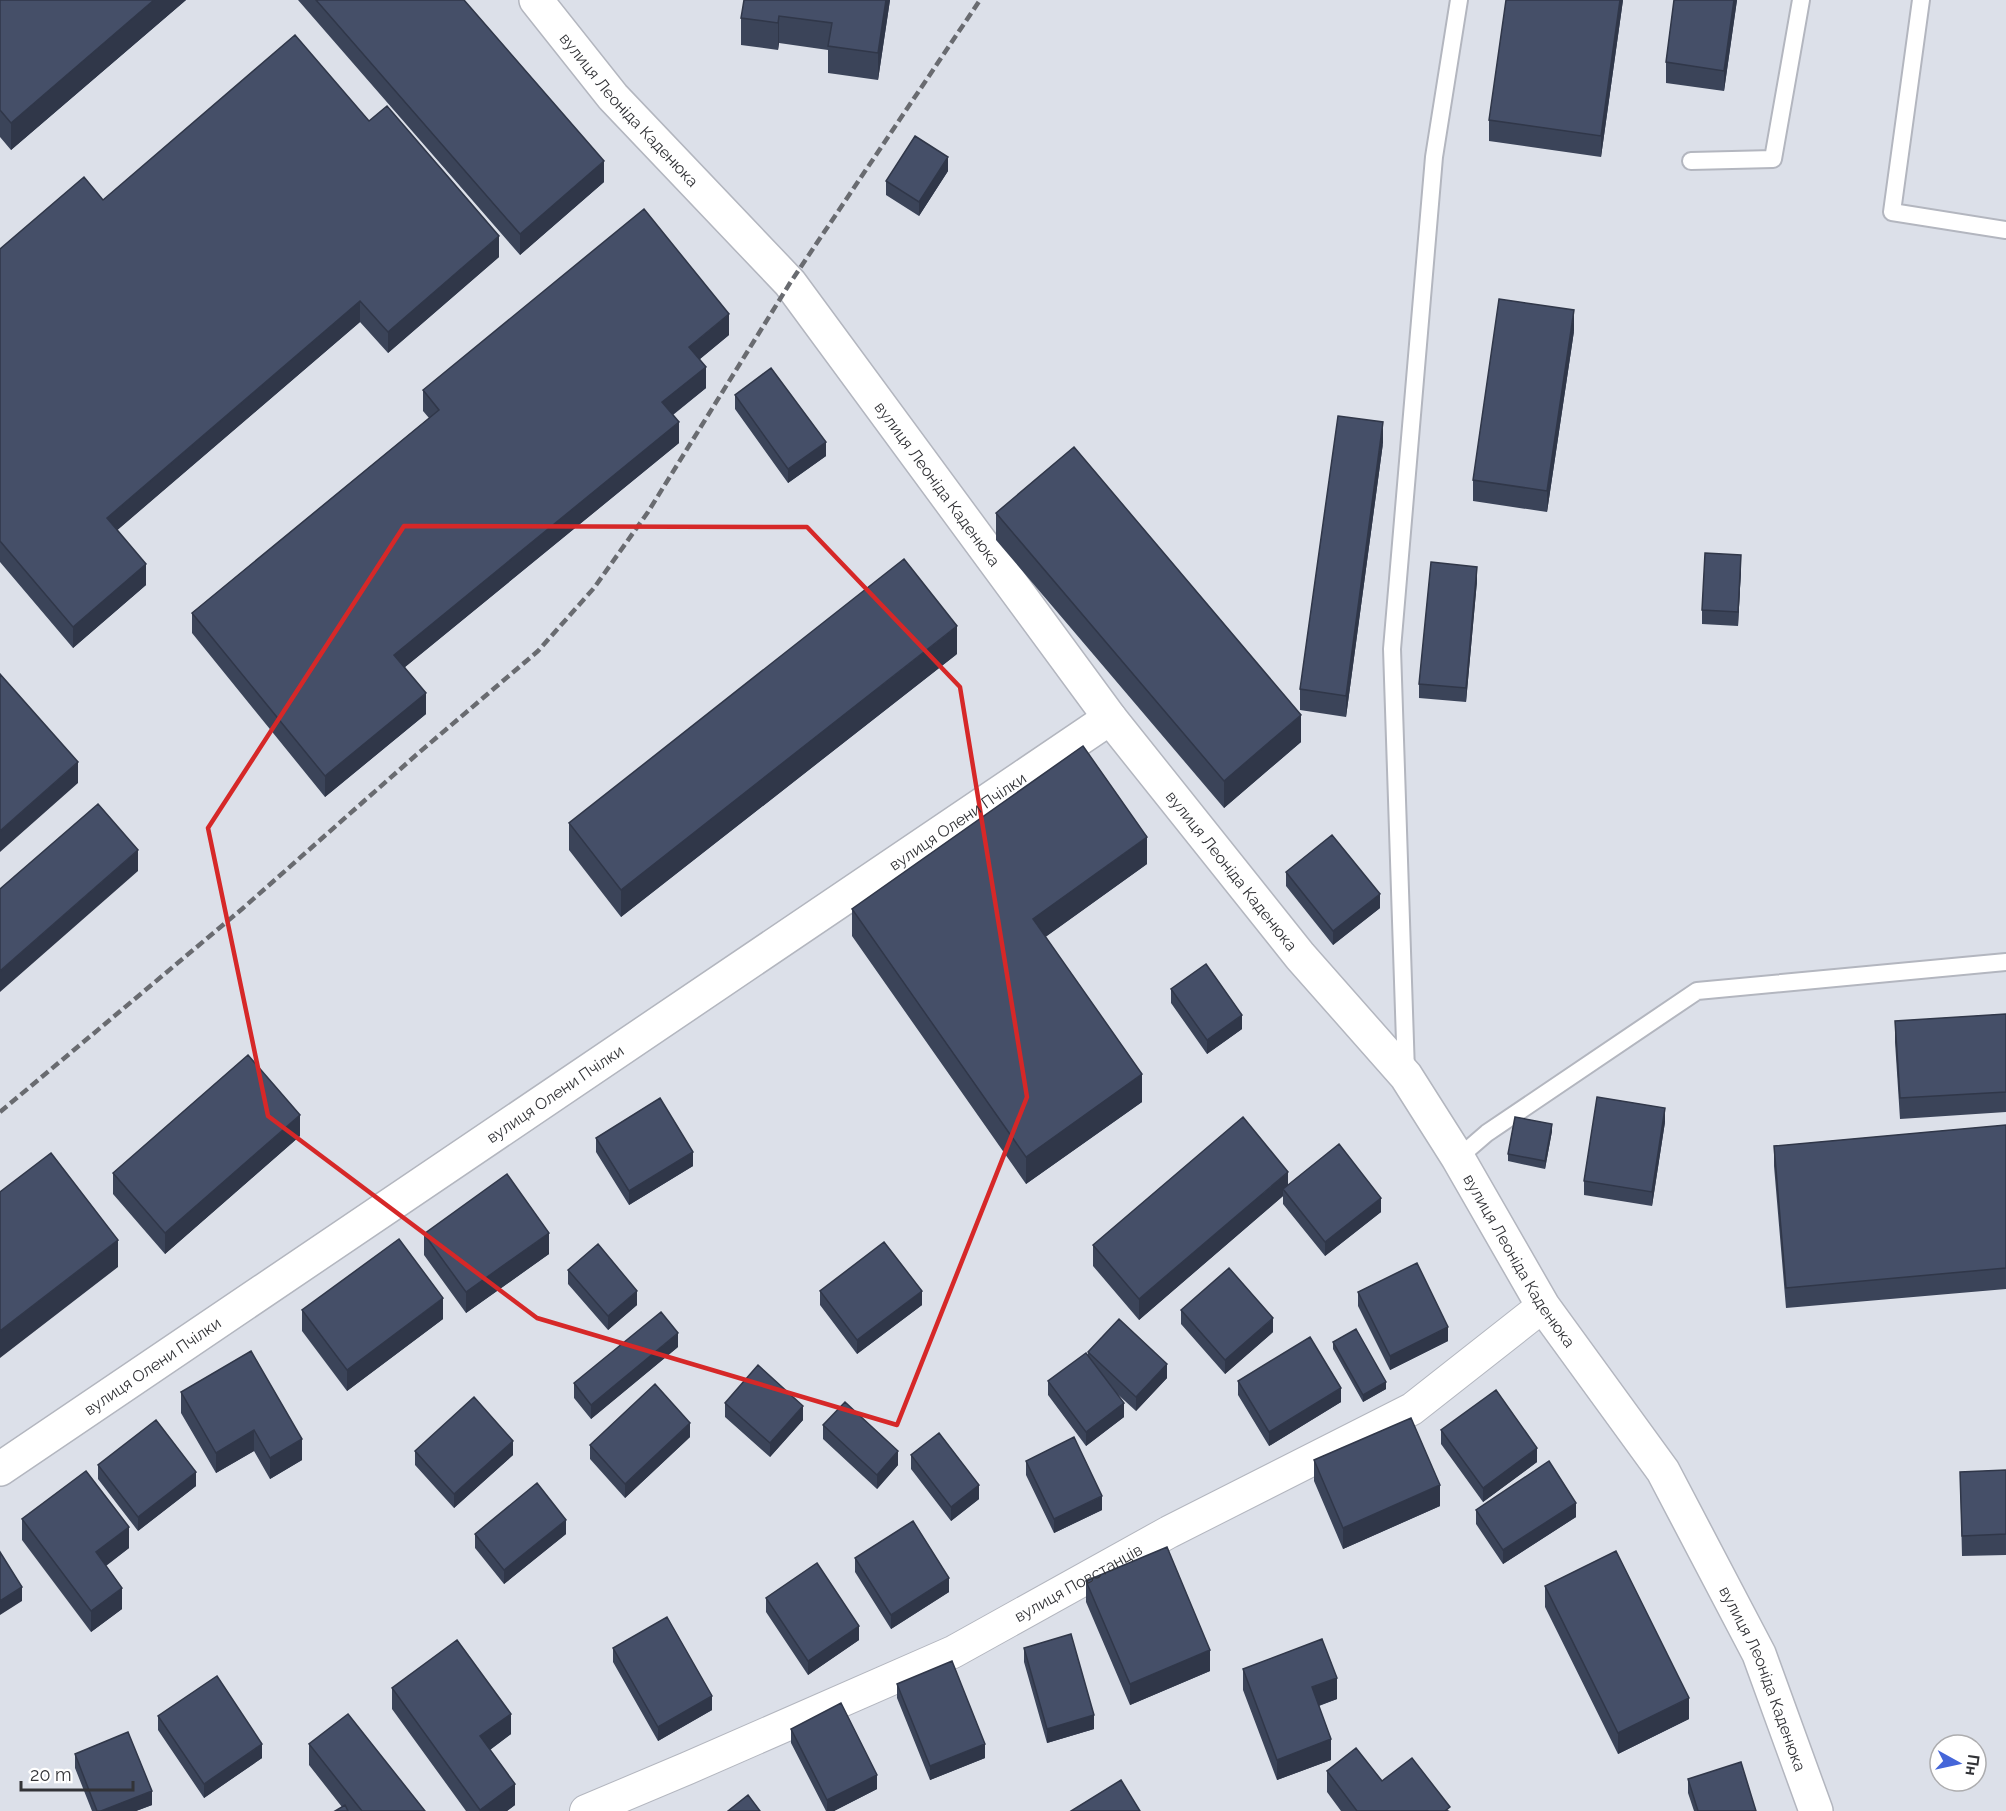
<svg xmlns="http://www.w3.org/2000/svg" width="2006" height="1811" viewBox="0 0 2006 1811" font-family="Raleway,sans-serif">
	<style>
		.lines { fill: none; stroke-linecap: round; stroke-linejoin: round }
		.lane-casing { stroke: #b3b6bf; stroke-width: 20 }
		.street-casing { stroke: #b3b6bf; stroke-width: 34 }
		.secondary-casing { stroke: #b3b6bf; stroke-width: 36 }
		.lane { stroke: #fff; stroke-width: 16 }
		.street { stroke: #fff; stroke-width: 32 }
		.secondary { stroke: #fff; stroke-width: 33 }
		.rail { stroke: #696b70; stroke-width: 4.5; stroke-dasharray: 9 4.5; stroke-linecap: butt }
		.wall { fill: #3b4459 }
		.shaded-wall { fill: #303749 }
		.building { fill: #454f68; stroke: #303749; stroke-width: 1.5 }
		.marked { fill: none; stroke: #d62828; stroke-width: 4.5; stroke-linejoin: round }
		.labels { text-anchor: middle; stroke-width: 6; stroke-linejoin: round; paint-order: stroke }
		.street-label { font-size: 16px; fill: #323337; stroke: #fff }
	</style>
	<rect width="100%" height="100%" fill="#dce0e9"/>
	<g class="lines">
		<g class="lane-casing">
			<path id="lane" d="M1921,0l-29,212 114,18
				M1691,161l82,-2 28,-159
				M1406,1072l-14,-423 42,-492 25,-157
				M1458,1158l29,-25 210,-142 309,-29"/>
		</g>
		<g class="street-casing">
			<g id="street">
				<path id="s1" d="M586,1811l102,-43 265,-116 216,-120 243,-123 131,-103"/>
			</g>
		</g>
		<g class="secondary-casing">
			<g id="secondary">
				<path id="s2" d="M536,0l77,97 177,186 320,435 190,238 106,120 52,82 85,148 120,165 96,183 57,157"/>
				<path id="s3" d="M0,1469l1110,-751"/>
			</g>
		</g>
		<use href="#lane" class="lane"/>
		<use href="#street" class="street"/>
		<use href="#secondary" class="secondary"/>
		<path class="rail" d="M0,1112l242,-203 173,-153 123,-105 56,-63 54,-76 142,-229 190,-283"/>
	</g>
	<path class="wall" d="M0,0h186l-175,150 -11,-13z
		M298,0h166l140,182 -84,73z
		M890,0l-12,80 -50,-7v-23l-49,-7 -1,7 -37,-5v-27z
		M1623,0l-22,157 -112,-16v-21z
		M1674,0h63l-13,91 -58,-8v-21z
		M369,121l130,136 -111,96 -28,-31 -243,208 29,55 -73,63 -73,-86v-313l103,-49z
		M948,171l-29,45 -33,-21v-14z
		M1574,331l-27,181 -74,-11v-21z
		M729,335l-29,24 6,29 -33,27 6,28 -274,224 21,47 -101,83 -133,-164v-20l237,-195 -6,-7v-21z
		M735,395l91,61 -38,27 -53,-74z
		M1383,443l-37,274 -46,-7v-21z
		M996,513l305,229 -77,66 -228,-268z
		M1741,569l-3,57 -36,-2v-14z
		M1477,581l-11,121 -47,-4v-14z
		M957,654l-336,263 -52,-67v-27z
		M1147,864l-102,73 97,165 -116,82 -174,-248v-27z
		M1286,872l94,36 -47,37 -47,-59z
		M1171,989l71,40 -35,25 -36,-51z
		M2006,1014v98l-106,7 -5,-77v-21z
		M1665,1122l-13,84 -68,-11v-14z
		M2006,1125v164l-220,19 -12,-142v-20z
		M1552,1131l-7,38 -37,-8v-7z
		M300,1136l-135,118 -52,-60v-21z
		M596,1138l97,28 -64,39 -33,-53z
		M1288,1186l93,26 -56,44 -42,-52v-8l-144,124 -46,-54v-21z
		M424,1234l125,20 -83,59 -42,-58z
		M568,1270l69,35 -29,25 -40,-46z
		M820,1291l102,14 -65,49 -37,-49z
		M1358,1292l90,49 -58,29 -32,-64z
		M302,1310l141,9 -96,72 -45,-60z
		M1181,1310l92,22 -48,42 -44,-50z
		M1333,1342l53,47 -23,13 -30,-53z
		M678,1347l-87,72 -17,-21v-15z
		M1088,1352l79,26 -31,33 -22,-20 10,26 -38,29 -38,-51v-14l40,-25z
		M1238,1381l103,21 -72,44 -31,-51z
		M181,1392l121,47v21l-32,19 -16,-28 -38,22 -35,-60z
		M725,1403l78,17 -33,37 -45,-40z
		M823,1425l75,40 -21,24 -54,-50z
		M1441,1430l96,32 -54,40 -42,-58z
		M690,1437l-65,61 -35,-39v-14z
		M415,1451l98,4 -59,53 -39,-43z
		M911,1455l68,44 -28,22 -40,-52z
		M1314,1460l126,46 -97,43 -29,-68z
		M1026,1461l76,49 -48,23 -28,-58z
		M98,1465l98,21 -58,45 -40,-52z
		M2006,1470v85l-44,1 -2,-84z
		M1476,1510l100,7 -73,47 -27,-40z
		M22,1519l107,29 -23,18 16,43 -31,23 -69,-92z
		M475,1534h91l-62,50 -29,-36z
		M855,1558l94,34 -58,37 -36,-57z
		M1086,1581l124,90 -80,34 -44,-103z
		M1545,1586l144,133 -71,35 -73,-147z
		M766,1598l93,42 -51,35 -42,-63z
		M613,1648l99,62 -54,31 -45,-79z
		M1024,1648l70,81 -47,14 -23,-81z
		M1243,1669l94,30 -18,7 12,54 -54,20 -34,-90z
		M897,1684l88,74 -55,22 -33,-82z
		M392,1688l119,46 -21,16 25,55 -8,6h-41l-74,-102z
		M158,1716l104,42 -58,40 -46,-68z
		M791,1729l86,60 -43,22h-8l-35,-68z
		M309,1744l116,67h-90l7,-4 -33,-42z
		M75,1754l77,51 -16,6h-44l-17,-43z
		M1327,1771l55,10 68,30h-109l-14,-19z
		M1688,1779l68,32h-62l-6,-18z"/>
	<path class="shaded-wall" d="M154,0h32l-175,150v-27z
		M886,0h4l-12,80v-27z
		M1620,0h3l-22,157v-21z
		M1734,0h3l-13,91v-20z
		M779,16v27l-1,7v-27z
		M948,157v14l-29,45v-14z
		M604,161v21l-84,73v-21z
		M499,236v21l-111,96v-21z
		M360,301v21l-253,217v-21z
		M1574,310v21l-27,181v-21z
		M729,314v21l-40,33v-21z
		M706,367v21l-44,35v-21z
		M679,422v21l-285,233v-21z
		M1383,422v21l-37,274v-21z
		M826,442v14l-38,27v-14z
		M1741,555v14l-3,57v-14z
		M146,564v21l-73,63v-21z
		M1477,567v14l-11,121v-14z
		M957,626v28l-336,263v-27z
		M426,693v21l-101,83v-21z
		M1301,715v27l-77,66v-27z
		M78,762v21l-78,69v-21z
		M1147,837v27l-114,82v-27z
		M138,850v21l-138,121v-21z
		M1380,894v14l-47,37v-14z
		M1242,1015v14l-35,25v-14z
		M1142,1074v28l-116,82v-27z
		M1665,1108v14l-13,84v-14z
		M300,1115v21l-135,118v-21z
		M1552,1124v7l-7,38v-8z
		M693,1152v14l-64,39v-14z
		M1288,1172v20l-5,-3v7l-144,124v-21z
		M1381,1198v14l-56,44v-14z
		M549,1233v21l-83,59v-21z
		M118,1240v27l-118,91v-27z
		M637,1291v14l-29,25v-14z
		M922,1291v14l-65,49v-14z
		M443,1298v21l-96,72v-21z
		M1273,1318v14l-48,42v-14z
		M1448,1327v14l-58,29v-14z
		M678,1333v14l-87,72v-14z
		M1167,1364v14l-31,33v-14z
		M1386,1382v7l-23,13v-7z
		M1341,1388v14l-72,44v-14z
		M1124,1403v14l-38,29v-14z
		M803,1406v14l-33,37v-14z
		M690,1423v14l-65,61v-14z
		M254,1430v21l-38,22v-20z
		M302,1439v21l-32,19v-21z
		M513,1441v14l-59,53v-14z
		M1537,1448v14l-54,40v-14z
		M898,1451v14l-21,24v-14z
		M196,1472v14l-58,45v-14z
		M979,1485v14l-28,22v-14z
		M1440,1485v21l-97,43v-21z
		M1102,1496v14l-48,23v-14z
		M1576,1503v14l-73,47v-14z
		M566,1520v14l-62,50v-14z
		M129,1527v21l-33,25v-21z
		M949,1578v14l-58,37v-14z
		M22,1587v14l-22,14v-14z
		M122,1588v21l-31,23v-21z
		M859,1626v14l-51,35v-14z
		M1210,1650v21l-80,34v-21z
		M1337,1678v21l-25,9v-21z
		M712,1696v14l-54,31v-14z
		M1689,1698v21l-71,35v-21z
		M511,1714v20l-31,23v-21z
		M1094,1715v14l-47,14v-14z
		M1331,1739v21l-54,20v-20z
		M262,1744v14l-58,40v-14z
		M985,1744v14l-55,22v-14z
		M877,1775v14l-43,22h-7v-11z
		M515,1784v21l-8,6h-27v-1z
		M152,1791v14l-16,6h-35z"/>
	<path class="building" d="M0,0h154l-143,123 -11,-13z
		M316,0h148l140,161 -84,73z
		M744,0h142l-8,53 -50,-7 4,-23 -53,-7 -1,7 -37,-5z
		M1506,0h114l-19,136 -112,-16z
		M1674,0h60l-10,71 -58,-9z
		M295,35l74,86 18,-15 112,130 -111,96 -28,-31 -253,217 39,46 -73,63 -73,-86v-292l84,-72 19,23z
		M915,136l33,21 -29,45 -33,-21z
		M644,209l85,105 -40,33 17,20 -44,35 17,20 -285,233 32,38 -101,83 -133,-163 247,-203 -16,-20z
		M1499,299l75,11 -27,181 -74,-11z
		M771,368l55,74 -38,27 -53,-74z
		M1338,416l45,6 -37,274 -46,-7z
		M1074,447l227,268 -77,66 -228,-268z
		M1705,553l36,2 -3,57 -36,-2z
		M904,559l53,67 -336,264 -52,-67z
		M1431,562l46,5 -11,121 -47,-4z
		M0,674l78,88 -78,69z
		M1083,746l64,91 -114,82 109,155 -116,83 -174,-248z
		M98,804l40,46 -138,121v-82z
		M1332,835l48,59 -47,37 -47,-59z
		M1206,964l36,51 -35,25 -36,-51z
		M2006,1014v78l-106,6 -5,-77z
		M248,1055l52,60 -135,118 -52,-60z
		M1597,1097l68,11 -13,84 -68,-11z
		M660,1098l33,54 -64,39 -33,-53z
		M1243,1117l45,55 -149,127 -46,-54z
		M1515,1117l37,7 -7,37 -37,-7z
		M2006,1125v143l-220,20 -12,-142z
		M1339,1144l42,54 -56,44 -42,-53z
		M51,1153l67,87 -118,91v-139z
		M507,1174l42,59 -83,59 -42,-58z
		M399,1239l44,59 -96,72 -45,-60z
		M884,1242l38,49 -65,49 -37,-49z
		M598,1244l39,47 -29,25 -40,-46z
		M1417,1263l31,64 -58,29 -32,-64z
		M1229,1268l44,50 -48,42 -44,-50z
		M661,1312l17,21 -87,72 -17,-22z
		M1119,1319l48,45 -31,33 -48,-45z
		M1356,1329l30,53 -23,13 -30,-53z
		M1310,1337l31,51 -72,44 -31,-51z
		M251,1351l51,88 -32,19 -16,-28 -38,23 -35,-61z
		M1086,1353l38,50 -38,29 -38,-51z
		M758,1365l45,41 -33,37 -45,-40z
		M655,1384l35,39 -65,61 -35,-39z
		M1496,1390l41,58 -54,40 -42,-58z
		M474,1397l39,44 -59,53 -39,-43z
		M845,1402l53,49 -21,24 -54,-50z
		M1411,1418l29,67 -97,43 -29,-68z
		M156,1420l40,52 -58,45 -40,-52z
		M939,1433l40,52 -28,22 -40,-52z
		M1074,1437l28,59 -48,23 -28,-58z
		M1549,1461l27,42 -73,47 -27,-40z
		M2006,1470v64l-44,2 -2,-64z
		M86,1471l43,56 -33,25 26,36 -31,23 -69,-92z
		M537,1483l29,37 -62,50 -29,-36z
		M913,1521l36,57 -58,37 -36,-57z
		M1167,1547l43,103 -80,34 -44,-103z
		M1616,1551l73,147 -71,35 -73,-147z
		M0,1552l22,35 -22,14z
		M817,1563l42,63 -51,35 -42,-63z
		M667,1617l45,79 -54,31 -45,-79z
		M1071,1634l23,81 -47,14 -23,-81z
		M1322,1639l15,39 -25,9 19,52 -54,21 -34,-91z
		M457,1640l54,74 -31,22 35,48 -35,26 -88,-122z
		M952,1661l33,83 -55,22 -33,-82z
		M217,1676l45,68 -58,40 -46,-68z
		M841,1703l36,72 -50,25 -36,-71z
		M348,1714l77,97h-63l-53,-67z
		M128,1732l24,59 -51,20h-4l-22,-57z
		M1356,1748l26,33 30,-23 38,49 -5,4h-88l-30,-40z
		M1741,1762l15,49h-58l-10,-32z
		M1121,1780l19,31h-69z
		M748,1795l12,16h-32z
		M345,1805l3,6h-13z"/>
	<path class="marked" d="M404,526l403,1 153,160 67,410 -130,328 -360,-107 -269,-202 -60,-288z"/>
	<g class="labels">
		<g class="street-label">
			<text dy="6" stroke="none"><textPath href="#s2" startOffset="144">вулиця Леоніда Каденюка</textPath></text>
			<text dy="6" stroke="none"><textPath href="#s2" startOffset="630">вулиця Леоніда Каденюка</textPath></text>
			<text dy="6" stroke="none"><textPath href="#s3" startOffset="1156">вулиця Олени Пчілки</textPath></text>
			<text dy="6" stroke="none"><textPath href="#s2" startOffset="1116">вулиця Леоніда Каденюка</textPath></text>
			<text dy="6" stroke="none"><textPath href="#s3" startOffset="670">вулиця Олени Пчілки</textPath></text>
			<text dy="6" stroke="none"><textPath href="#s2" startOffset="1602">вулиця Леоніда Каденюка</textPath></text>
			<text dy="6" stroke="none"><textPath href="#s3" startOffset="184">вулиця Олени Пчілки</textPath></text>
			<text dy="6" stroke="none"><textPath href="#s1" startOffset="543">вулиця Повстанців</textPath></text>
			<text dy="6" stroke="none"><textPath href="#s2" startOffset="2088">вулиця Леоніда Каденюка</textPath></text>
		</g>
	</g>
	<g transform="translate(1958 1763) rotate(98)"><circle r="28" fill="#ffffff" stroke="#adadaf" stroke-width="1.5"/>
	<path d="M0-4.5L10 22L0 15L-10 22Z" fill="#4566d9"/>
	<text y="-9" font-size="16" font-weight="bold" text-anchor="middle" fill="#323337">Пн</text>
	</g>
	<path d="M21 1781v9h112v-9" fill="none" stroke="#323337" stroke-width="3"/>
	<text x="30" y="1781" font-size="18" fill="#323337" stroke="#ffffff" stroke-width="4.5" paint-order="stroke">20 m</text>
</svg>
